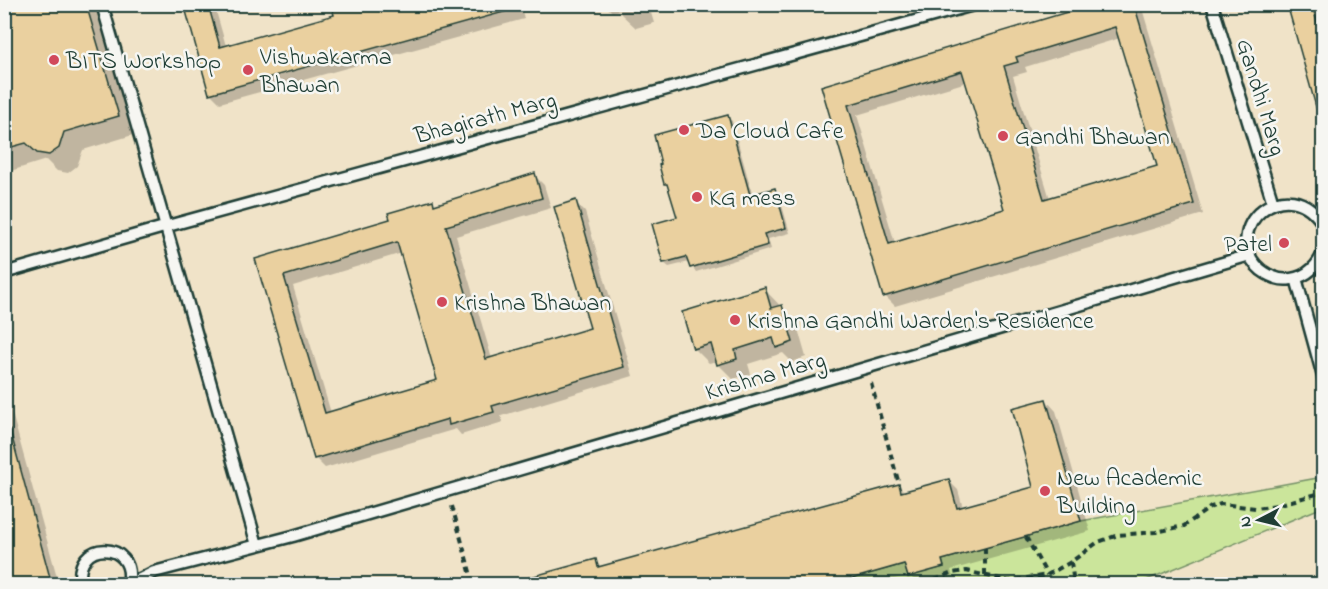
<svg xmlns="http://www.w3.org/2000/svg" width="1328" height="589" viewBox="0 0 1328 589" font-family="'Indie Flower',sans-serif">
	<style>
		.built { fill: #f0e3c8 }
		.green { fill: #cbe59b; stroke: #759168; stroke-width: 1.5 }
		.shadow { fill: #0003; fill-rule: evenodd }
		.building { fill: #ead09f; stroke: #1f3d34; stroke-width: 1.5; fill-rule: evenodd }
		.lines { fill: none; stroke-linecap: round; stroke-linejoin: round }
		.lane-casing { stroke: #1f3d34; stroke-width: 15 }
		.path { stroke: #1f3d34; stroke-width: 4; stroke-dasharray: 6 4.5; stroke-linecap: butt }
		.lane { stroke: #f6f6f2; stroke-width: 10 }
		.poi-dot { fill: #d1495b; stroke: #f6f6f2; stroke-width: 2 }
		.labels { text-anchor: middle; stroke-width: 5; stroke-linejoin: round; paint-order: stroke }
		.poi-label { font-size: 24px; fill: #1f3d34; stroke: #f6f6f2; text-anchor: start }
		.street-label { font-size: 24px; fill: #1f3d34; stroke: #f6f6f2 }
	</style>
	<rect width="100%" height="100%" fill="#f2ebd9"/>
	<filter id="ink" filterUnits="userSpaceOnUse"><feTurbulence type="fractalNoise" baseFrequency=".0167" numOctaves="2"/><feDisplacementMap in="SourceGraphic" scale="12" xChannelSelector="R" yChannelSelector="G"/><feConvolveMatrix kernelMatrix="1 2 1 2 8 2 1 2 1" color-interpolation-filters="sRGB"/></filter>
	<g filter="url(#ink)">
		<path class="built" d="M5,5h1318v579h-1318z"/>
		<path class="green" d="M1323,477v30l-186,77h-307l74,-20 4,12 36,-9 -2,-7 139,-39z"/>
		<path class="shadow" d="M4,4h95l37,130 -53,16 -6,16 -9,7 -11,-2 -11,-11 -42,13z
			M186,4h28l12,42 109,-30 -3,-12h188l4,15 -304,84 -10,-10z
			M604,4h77l-30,9 3,10 -18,5 -15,-14 -1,-4 -8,2z
			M688,4h21v2l-14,5z
			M1099,4l42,1 62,209 -308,92 -10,-10 -63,-209zM1120,38l39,129 -109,32 -37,-123 14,-4 -2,-5zM967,82l38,128 -110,33 -38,-128z
			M1288,4h30l6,18v104z
			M727,117l5,4 21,75 21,-6 5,5 11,38 -22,6 3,10 -75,23 -7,-10 -20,5 -5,-4 -11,-38 26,-7 -9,-30 -5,-4z
			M534,175l10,10 7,23 -95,28 36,123 100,-30 -17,-127 10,10 48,164 -132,40 2,6 -42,13 -5,-6 -131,39 -10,-10 -59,-198 136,-40 40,-18 5,4zM402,253l37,128 -108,32 -38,-127z
			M764,289l32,33 10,35 -14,5 -9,-9 -35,11 3,10 -18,5 -15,-15 -1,-3 -8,2 -15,-15z
			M4,384l55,200h-55z
			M1046,400l10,11 34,120 -139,39 2,7 -29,7h-6l-9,-9 -34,9h-362l82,-23 8,7 295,-83 7,7 43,-12 10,10 5,18 72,-20z"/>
		<path class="building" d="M4,4h82l33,112 -55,16 -5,16 -10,7 -12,-2 -11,-10 -22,6z
			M184,4h24l12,43 114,-32 -3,-11h179l1,6 -302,84z
			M1094,4h40l60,200 -311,93 -62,-211zM1115,27l42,139 -113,33 -40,-133 14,-4 -2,-5zM962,71l42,138 -115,35 -41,-139z
			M1287,4h25l11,40v69l-5,1z
			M728,115l22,80 25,-7 11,40 -22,6 4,11 -78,23 -4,-11 -23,6 -11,-39 25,-7 -10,-33h-3l-5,-19 2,-1 -7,-29z
			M535,173l7,25 -96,28 40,133 104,-31 -36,-121 22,-7 48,167 -132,39 2,6 -45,13 -1,-6 -134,40 -59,-200 135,-40 -2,-6 45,-13 1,5zM397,242l40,138 -112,33 -41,-137z
			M765,287l6,21 11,-3 11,37 -17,6 -3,-10 -38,12 2,9 -20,6 -6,-21 -18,5 -11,-37z
			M1046,399l35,122 -139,39 2,7 -36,10 -4,-13 -74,21h-306l-1,-6 73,-20 2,8 301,-83 2,8 48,-13 8,29 76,-21 -21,-79z
			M4,430h6l42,155h-48z"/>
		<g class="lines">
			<g class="lane-casing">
				<path id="lane" d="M102,4l155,541
					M1212,4l61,199
					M1324,226c-35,-62 -109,5 -63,44 8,6 19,11 30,9 16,-2 28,-14 33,-29
					M4,273l160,-46 813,-223
					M1296,278l28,102
					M81,584c-9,-46 57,-44 47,0
					M130,584l24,-12 139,-36 957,-281"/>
			</g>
			<path class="path" d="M871,383l28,101
				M452,506l21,77
				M1026,537l21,38
				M985,548v27
				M1071,562l3,22
				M925,584l27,-11 14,-2 43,10 38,-6 24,-13 27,-20 20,-7 38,-3 28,-6 27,-19 10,-3 35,4 21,-3 47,-13"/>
			<use href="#lane" class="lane"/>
		</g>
	</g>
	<g class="poi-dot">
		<circle cx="54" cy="60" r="6"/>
		<circle cx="248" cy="70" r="6"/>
		<circle cx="684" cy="130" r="6"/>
		<circle cx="1003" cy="136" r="6"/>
		<circle cx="697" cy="197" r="6"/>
		<circle cx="1284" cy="243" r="6"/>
		<circle cx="442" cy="302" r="6"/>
		<circle cx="735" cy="320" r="6"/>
		<circle cx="1045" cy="491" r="6"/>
	</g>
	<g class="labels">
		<g class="poi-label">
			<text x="260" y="64">Vishwakarma<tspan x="260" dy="28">Bhawan</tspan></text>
			<text x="66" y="68">BITS Workshop</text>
			<text x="696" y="138">Da Cloud Cafe</text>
			<text x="1015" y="144">Gandhi Bhawan</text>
			<text x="709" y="205">KG mess</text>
			<text x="1272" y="251" text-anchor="end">Patel</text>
			<text x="454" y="310">Krishna Bhawan</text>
			<text x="747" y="328">Krishna Gandhi Warden's Residence</text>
			<text x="1057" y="485">New Academic<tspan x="1057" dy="28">Building</tspan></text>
		</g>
		<g class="street-label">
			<text transform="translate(1262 97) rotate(73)" y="8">Gandhi Marg</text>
			<text transform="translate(485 117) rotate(-15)" y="8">Bhagirath Marg</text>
			<text transform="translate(765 375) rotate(-16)" y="8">Krishna Marg</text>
		</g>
	</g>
	<rect width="1328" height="589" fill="none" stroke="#f6f6f2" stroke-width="24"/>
	<rect x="12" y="12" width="1304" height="565" fill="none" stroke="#1f3d34" stroke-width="2" filter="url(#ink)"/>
	<g transform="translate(1259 520) rotate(263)" stroke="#f6f6f2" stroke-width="4.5" paint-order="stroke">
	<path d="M0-4.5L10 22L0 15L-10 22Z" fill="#1f3d34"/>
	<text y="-9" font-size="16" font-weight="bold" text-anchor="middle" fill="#1f3d34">N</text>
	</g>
</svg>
